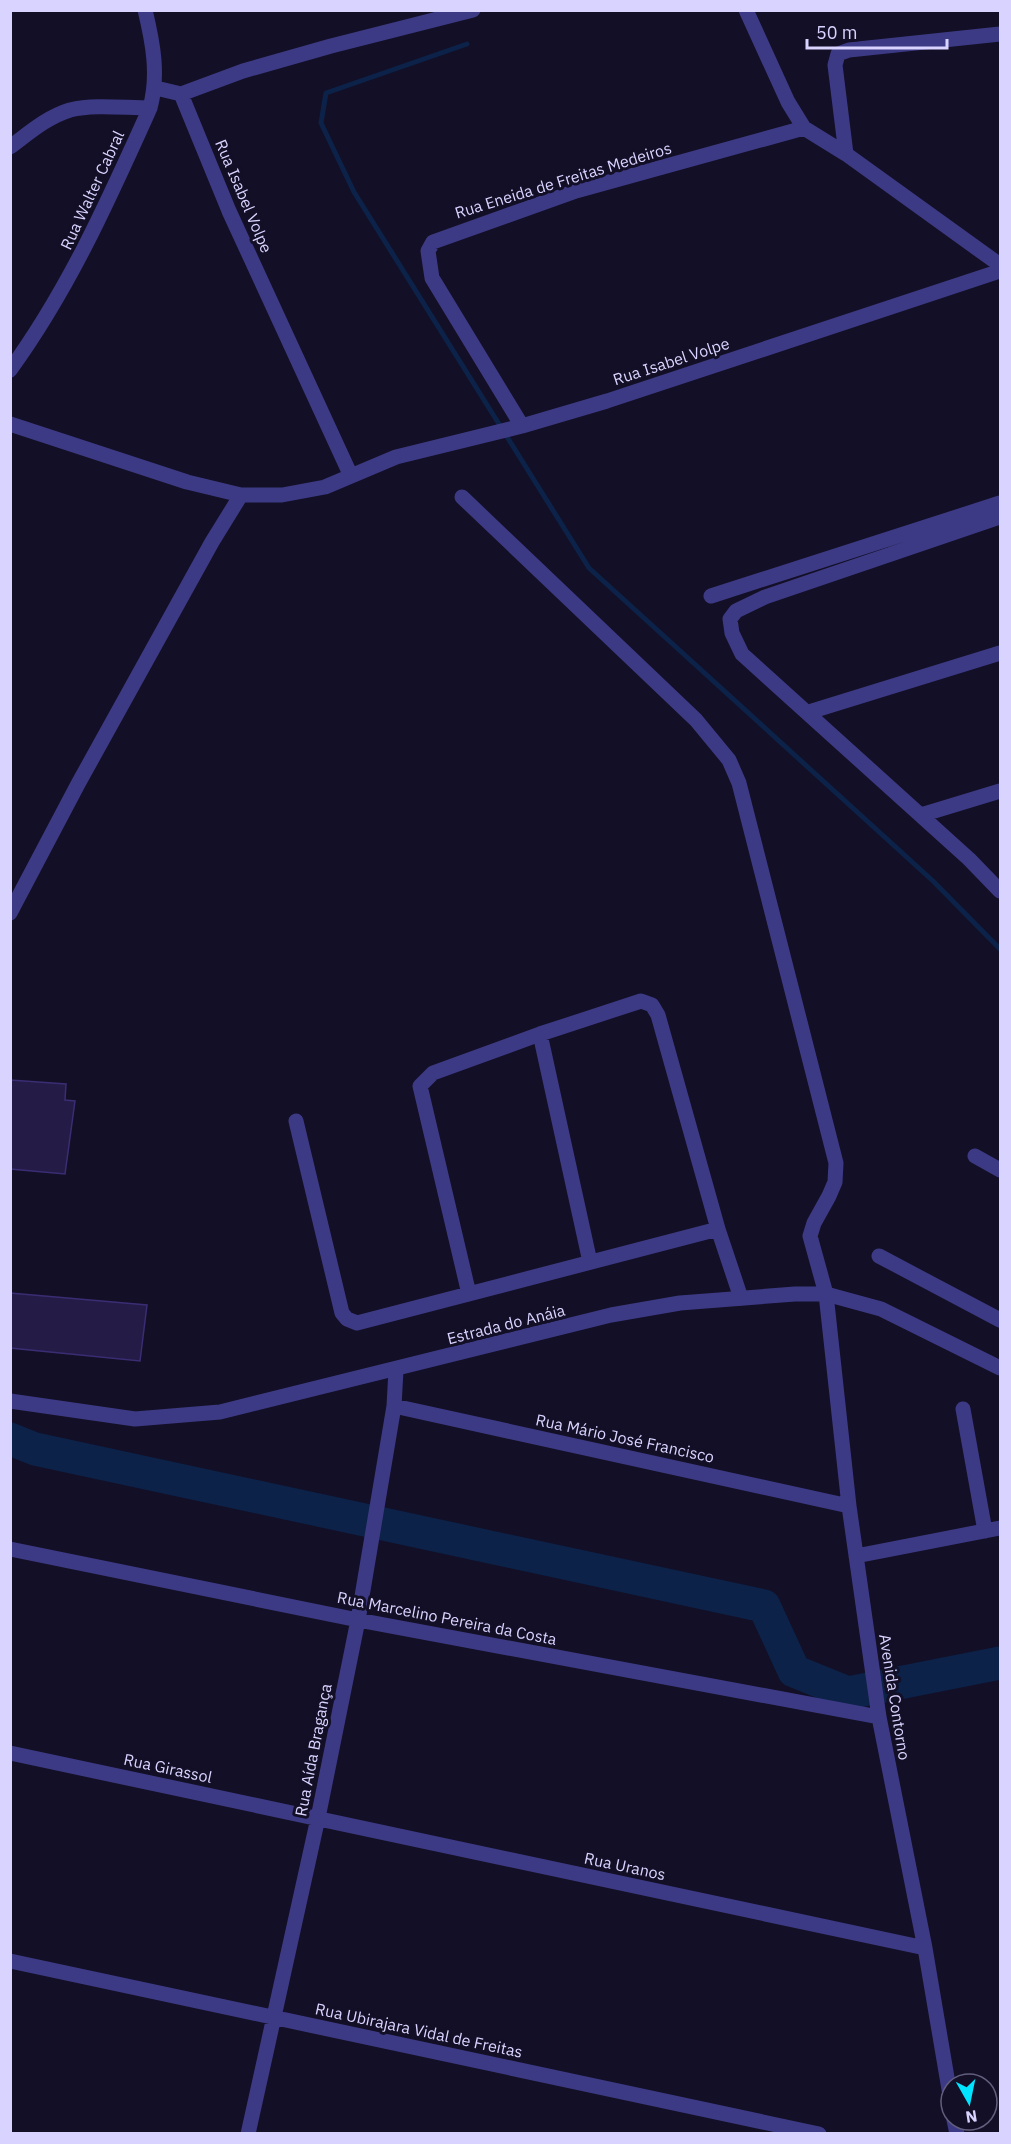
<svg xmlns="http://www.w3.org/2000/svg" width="1011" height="2144" viewBox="0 0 1011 2144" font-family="'IBM Plex Sans',sans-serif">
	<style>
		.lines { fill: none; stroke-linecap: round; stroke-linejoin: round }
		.stream { stroke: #0c2248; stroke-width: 5 }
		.river { stroke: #0c2248; stroke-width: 33 }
		.building { fill: #241b47; stroke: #3b2d73; stroke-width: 1.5 }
		.minor { stroke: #3d3a85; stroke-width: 15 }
		.tertiary { stroke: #3d3a85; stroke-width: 15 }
		.labels { text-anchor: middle; stroke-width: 6; stroke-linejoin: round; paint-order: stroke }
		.street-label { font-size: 16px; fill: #d9d4ff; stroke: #130f26 }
	</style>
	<rect width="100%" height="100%" fill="#130f26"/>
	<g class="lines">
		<path class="stream" d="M467,44l-141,49 -5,30 33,69 235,376 344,313 67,68"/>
		<path class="river" d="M10,1439l25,10 729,157 30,65 54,22 152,-30"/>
	</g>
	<path class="building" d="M10,1080l56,4 -1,16 10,1 -10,73 -55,-5z
		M10,1293l137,12 -7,56 -130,-13z"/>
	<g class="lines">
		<path class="minor" d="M746,10l42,92 16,26 42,26 154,111
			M156,88l25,6 62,-23 88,-25 142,-36
			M181,94l48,117 122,265
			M10,147c19,-14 37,-30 60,-37 25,-6 54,-2 80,-2
			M846,154l-11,-89 3,-11 11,-4 151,-16
			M10,370c59,-81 99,-171 140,-262 9,-33 3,-65 -5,-98
			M10,424l177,58 54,13h41l43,-8 71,-30 126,-31 85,-25 393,-130
			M522,426l-90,-148 -4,-27 5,-9 143,-51 228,-63
			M462,497l234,223 33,40 10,23 97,380 -1,19 -6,14 -15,27 -4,13 16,58 23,212 30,211 46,231 26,153
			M1000,517l-235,80 -29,14 -6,8 2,14 10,21 227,205 31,32
			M711,596l289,-93
			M809,712l191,-59
			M921,815l79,-24
			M10,913l68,-129 134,-242 29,-47
			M296,1121l46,192 5,6 10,4 361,-94
			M975,1156l25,14
			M879,1256l121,64
			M590,1262l-50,-228 101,-33 11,4 6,10 60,214 23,69
			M469,1294l-49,-208 13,-13 107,-39
			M394,1406l455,100
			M963,1409l22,122
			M10,1549l348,71 521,97
			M856,1556l144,-28
			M10,1753l915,195
			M10,1961l809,173
			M954,2120l3,14
			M248,2134l70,-316 40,-198 36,-214 2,-36"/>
		<path class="tertiary" d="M10,1401l125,18 85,-7 391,-97 69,-12 115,-9h31l55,15 119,59"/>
	</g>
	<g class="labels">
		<g class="street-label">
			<text transform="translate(563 180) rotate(-17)" y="6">Rua Eneida de Freitas Medeiros</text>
			<text transform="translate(92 190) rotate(-65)" y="6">Rua Walter Cabral</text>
			<text transform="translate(244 196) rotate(67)" y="6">Rua Isabel Volpe</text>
			<text transform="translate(671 361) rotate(-18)" y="6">Rua Isabel Volpe</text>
			<text transform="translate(506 1324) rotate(-14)" y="6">Estrada do Anáia</text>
			<text transform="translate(625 1438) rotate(12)" y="6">Rua Mário José Francisco</text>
			<text transform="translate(447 1618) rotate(11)" y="6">Rua Marcelino Pereira da Costa</text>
			<text transform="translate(895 1697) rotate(81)" y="6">Avenida Contorno</text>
			<text transform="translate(313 1750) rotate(-79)" y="6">Rua Aída Bragança</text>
			<text transform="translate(168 1768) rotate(12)" y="6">Rua Girassol</text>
			<text transform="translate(625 1866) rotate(12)" y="6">Rua Uranos</text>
			<text transform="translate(419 2030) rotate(12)" y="6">Rua Ubirajara Vidal de Freitas</text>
		</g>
	</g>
	<rect width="1011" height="2144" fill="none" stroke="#d9d4ff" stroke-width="24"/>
	<g transform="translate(969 2102) rotate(171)"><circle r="28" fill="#130f26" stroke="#625e7d" stroke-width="1.5"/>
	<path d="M0-4.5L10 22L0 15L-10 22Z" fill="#00e5ff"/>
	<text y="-9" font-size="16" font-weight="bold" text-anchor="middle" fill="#d9d4ff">N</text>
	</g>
	<path d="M807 39v9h140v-9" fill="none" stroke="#d9d4ff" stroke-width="3"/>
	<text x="816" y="39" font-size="18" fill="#d9d4ff" stroke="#130f26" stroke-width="4.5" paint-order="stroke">50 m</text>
</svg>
